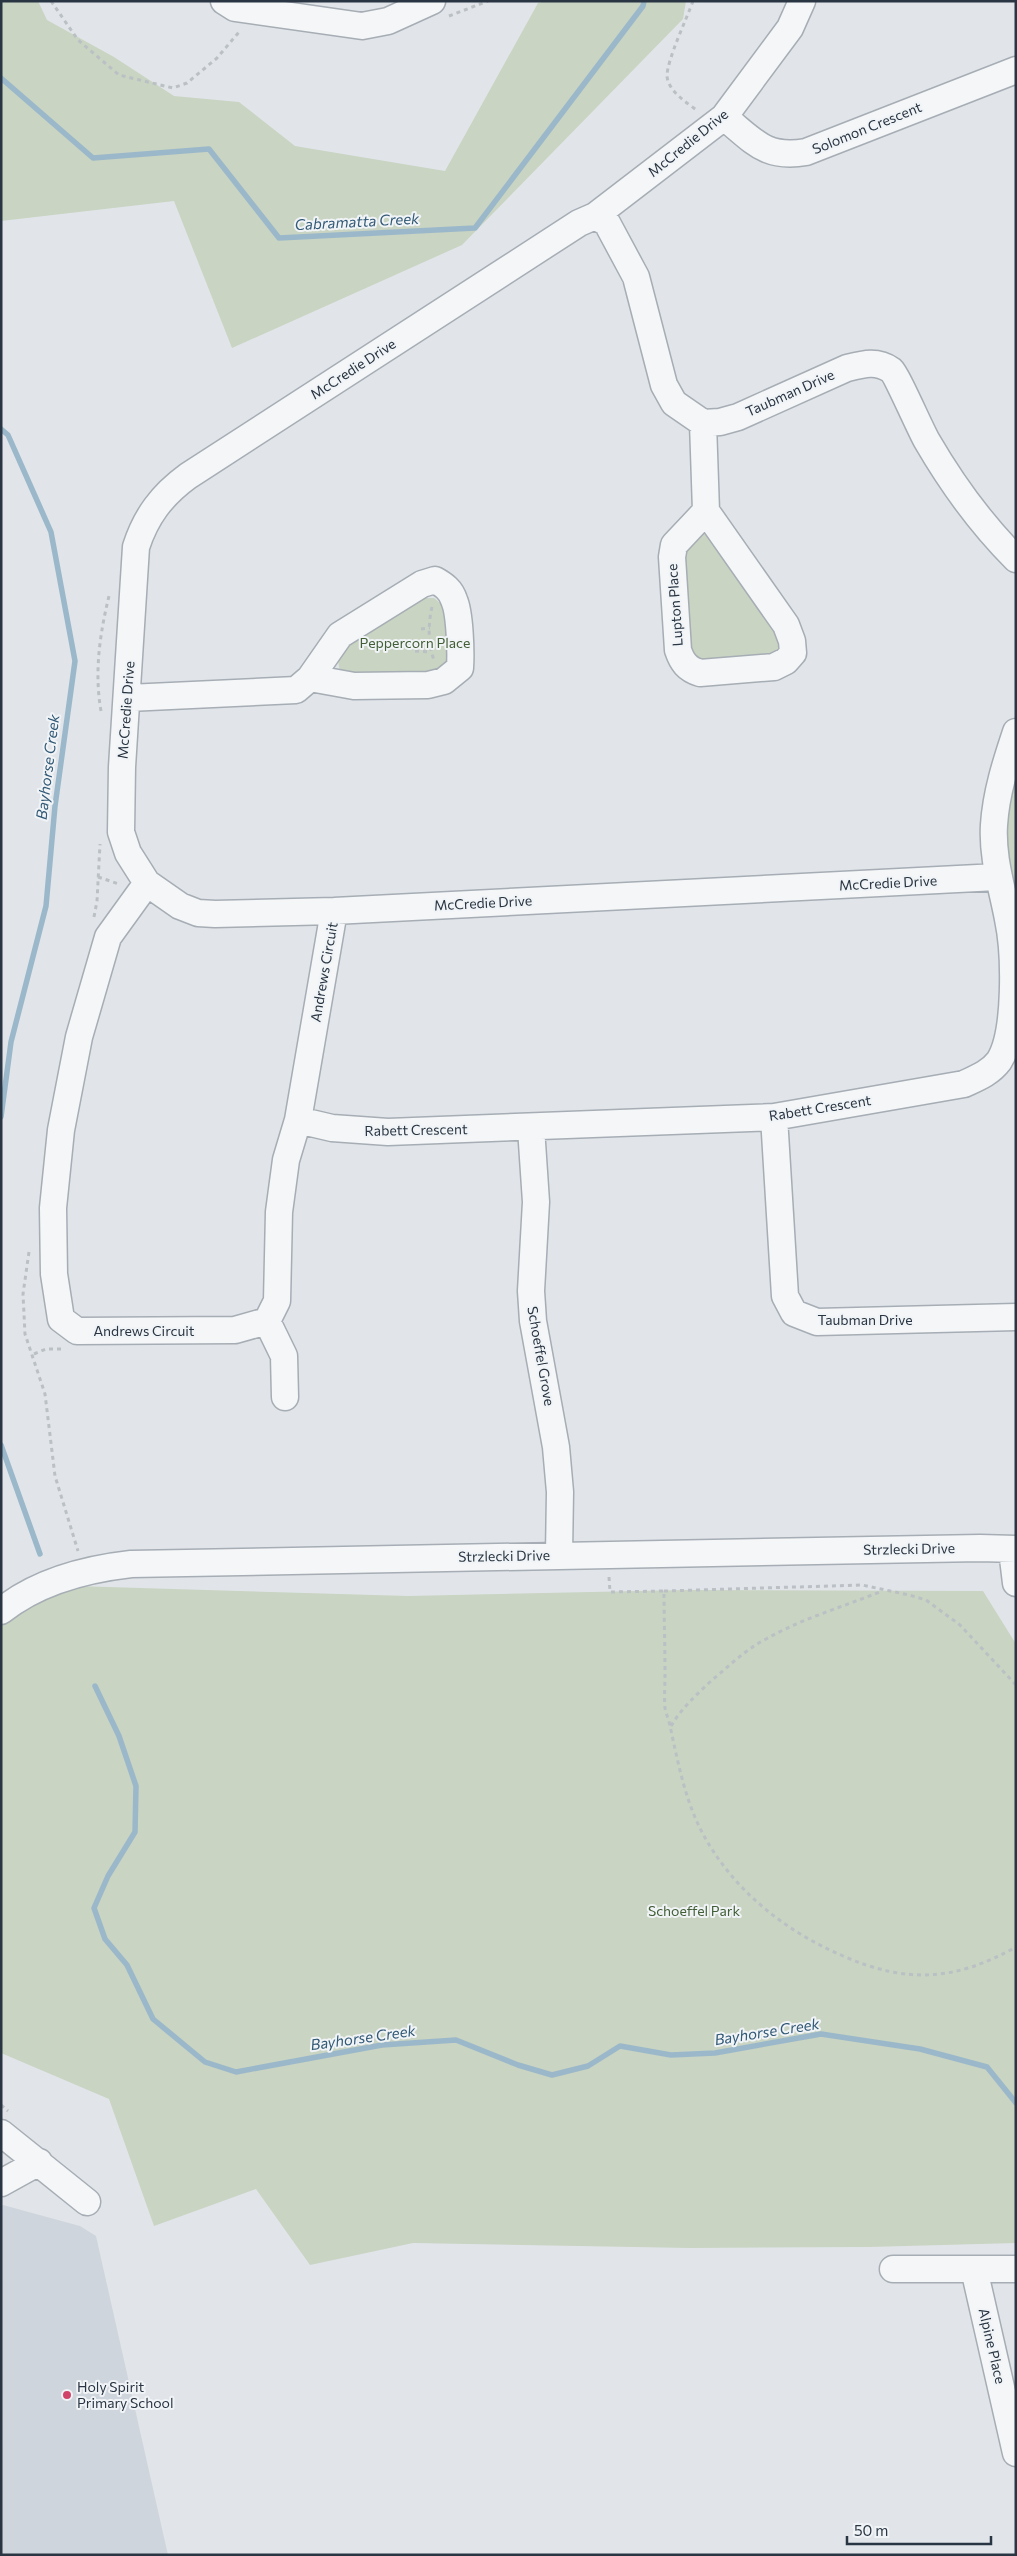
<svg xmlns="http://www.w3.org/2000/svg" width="1017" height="2556" viewBox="0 0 1017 2556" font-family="Commissioner,sans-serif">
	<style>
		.built { fill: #cfd5dc }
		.green { fill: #c9d4c2 }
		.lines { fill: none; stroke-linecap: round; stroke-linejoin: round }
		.stream { stroke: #9bb8ca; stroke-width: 5.5 }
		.minor-casing { stroke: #a6adb4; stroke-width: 29 }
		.path { stroke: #bbc0c5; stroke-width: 3; stroke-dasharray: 4 4; stroke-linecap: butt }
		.minor { stroke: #f4f6f8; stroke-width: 26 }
		.poi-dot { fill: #d0446a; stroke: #f1f4f7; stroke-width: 2 }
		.labels { text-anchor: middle; stroke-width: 4; stroke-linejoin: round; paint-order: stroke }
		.street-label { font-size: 14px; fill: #293542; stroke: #f1f4f7 }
		.park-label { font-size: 14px; fill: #425e36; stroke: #f1f4f7 }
		.poi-label { font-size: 14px; fill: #293542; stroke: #f1f4f7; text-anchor: start }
		.water-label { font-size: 15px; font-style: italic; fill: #325976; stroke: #f1f4f7 }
	</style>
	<rect width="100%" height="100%" fill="#e1e5ea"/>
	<path class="built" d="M3,2205l77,21 16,10 72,319h-167v-349z"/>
	<path class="green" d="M1,1h37l9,19 67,37 60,39 65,6 56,44 150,25 93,-168 8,-2h140l-3,18 -221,226 -230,103 -58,-147 -173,20z
		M706,523l77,115 -6,17 -82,8 -9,-9 -6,-101z
		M418,598h16l11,9 8,42 -10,24h-102c-5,-11 -2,-19 4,-28z
		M1016,762v140l-12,-74z
		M75,1586l333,10 277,-6 298,1 33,53v599l-147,4 -179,1 -277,-5 -103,22 -54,-76 -102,37 -45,-127 -108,-46v-427l12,-12z"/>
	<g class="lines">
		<path class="stream" d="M1,78l92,80 116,-9 70,89 196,-10 168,-222 1,-5
			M1,429l7,6 43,97 24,129 -20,145 -9,100 -35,136 -10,75
			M1,1445l39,109
			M95,1686l24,50 17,50 -1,46 -27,44 -14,32 11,31 22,26 26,54 52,43 31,10 146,-27 74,-5 62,25 34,10 36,-9 32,-20 51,9 44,-2 106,-19 99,15 67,18 29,36"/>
		<g class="minor-casing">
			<path id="minor" d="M224,1l11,7 127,18 26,-5 44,-20
				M802,1l-12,27 -66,89 -129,99 -16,7 -391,253c-26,19 -42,40 -52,71l-14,220 -1,65 7,21 19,30 33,23 18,7 17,1 119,-3 663,-34
				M724,117c30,24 41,42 82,35l210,-82
				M595,216l12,7 29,54 28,108 10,18 29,20 17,-1 18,-5 109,-49c16,-4 30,-8 44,2 6,5 29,59 36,71 25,43 54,83 89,118
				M703,423l3,88 80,114 6,16 1,12 -7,8 -12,6 -74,6c-13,-4 -18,-11 -22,-23l-6,-93 2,-12 32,-34
				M128,698l168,-8 14,-12 30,-43 82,-51 13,-4c9,5 16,10 19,20 6,13 7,53 6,68l-16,13 -16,4 -74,1 -44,-8
				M147,883l-39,54 -29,100 -18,93 -8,78 1,66 7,45 16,12 158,-1 32,-9 10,-20 2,-89 7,-52 12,-40 36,-209
				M774,1117l11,179 9,17 23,9 199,-5
				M298,1120l34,8 56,4 386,-15 190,-33c13,-6 26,-11 35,-23 18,-28 16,-109 9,-142 -6,-32 -16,-61 -14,-94 2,-32 12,-63 22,-93
				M531,1128l5,74 -5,89 2,30 23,126 4,45 -1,62
				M267,1321l17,35 1,41
				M1012,1550l4,33
				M1,1611c36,-29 86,-42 130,-47l849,-16 36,1
				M1,2133l86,69
				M1,2183l38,-21
				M893,2269h123
				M974,2269l42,184"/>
		</g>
		<path class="path" d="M51,1l27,39 41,35 54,13 14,-5 30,-25 22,-26
			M693,1c-6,17 -26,59 -26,75 1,15 20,27 31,35
			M449,16l39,-15
			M432,607c-4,17 -4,37 2,53
			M421,629l9,-1
			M415,651l16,1
			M101,711c-7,-39 -1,-78 8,-115
			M98,877l21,7
			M94,917l3,-16 3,-57
			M29,1252l-6,42 2,40 20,60 10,82 23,75
			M34,1354l12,-5h16
			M609,1577l1,15 54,-1c0,27 1,55 1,83 0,11 -1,23 0,34 1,6 4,12 5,18 8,36 15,75 33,108 31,57 82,97 140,122 64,28 112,25 173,-9
			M664,1591l198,-6 47,10 17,5 34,25 56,60
			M671,1726c10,-17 25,-31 40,-45 18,-15 34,-31 55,-42 37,-21 77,-32 116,-48
			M1,2105l7,6"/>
		<use href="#minor" class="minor"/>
	</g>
	<circle class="poi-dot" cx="67" cy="2395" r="5"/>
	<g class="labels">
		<g class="street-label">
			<text transform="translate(867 128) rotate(-22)" y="5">Solomon Crescent</text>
			<text transform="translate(688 143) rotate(-39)" y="5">McCredie Drive</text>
			<text transform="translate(353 369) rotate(-33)" y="5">McCredie Drive</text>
			<text transform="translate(790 393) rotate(-24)" y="5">Taubman Drive</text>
			<text transform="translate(675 605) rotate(-94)" y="5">Lupton Place</text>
			<text transform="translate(126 710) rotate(-86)" y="5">McCredie Drive</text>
			<text transform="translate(888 883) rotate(-3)" y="5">McCredie Drive</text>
			<text transform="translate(483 903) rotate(-3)" y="5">McCredie Drive</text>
			<text transform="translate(324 972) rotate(-80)" y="5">Andrews Circuit</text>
			<text transform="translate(820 1108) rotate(-9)" y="5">Rabett Crescent</text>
			<text transform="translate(416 1130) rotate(-1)" y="5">Rabett Crescent</text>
			<text x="865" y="1325">Taubman Drive</text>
			<text x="144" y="1336">Andrews Circuit</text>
			<text transform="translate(541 1356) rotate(80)" y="5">Schoeffel Grove</text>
			<text transform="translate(909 1549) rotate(-1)" y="5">Strzlecki Drive</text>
			<text transform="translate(504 1556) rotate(-1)" y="5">Strzlecki Drive</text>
			<text transform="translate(992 2346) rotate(77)" y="5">Alpine Place</text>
		</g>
		<g class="park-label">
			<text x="415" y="648">Peppercorn Place</text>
			<text x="694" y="1916">Schoeffel Park</text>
		</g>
		<g class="poi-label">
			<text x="77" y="2392">Holy Spirit<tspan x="77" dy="16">Primary School</tspan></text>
		</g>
		<g class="water-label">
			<text transform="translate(357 222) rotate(-3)" y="5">Cabramatta Creek</text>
			<text transform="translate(48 767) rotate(-83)" y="5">Bayhorse Creek</text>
			<text transform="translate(767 2032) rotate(-9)" y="5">Bayhorse Creek</text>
			<text transform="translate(363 2038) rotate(-8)" y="5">Bayhorse Creek</text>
		</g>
	</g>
	<rect width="1017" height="2556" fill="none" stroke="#293542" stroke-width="5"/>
	<path d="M847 2536v8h144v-8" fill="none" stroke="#293542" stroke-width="2.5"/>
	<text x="854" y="2536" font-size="15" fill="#293542" stroke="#f1f4f7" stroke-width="4" paint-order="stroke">50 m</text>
</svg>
